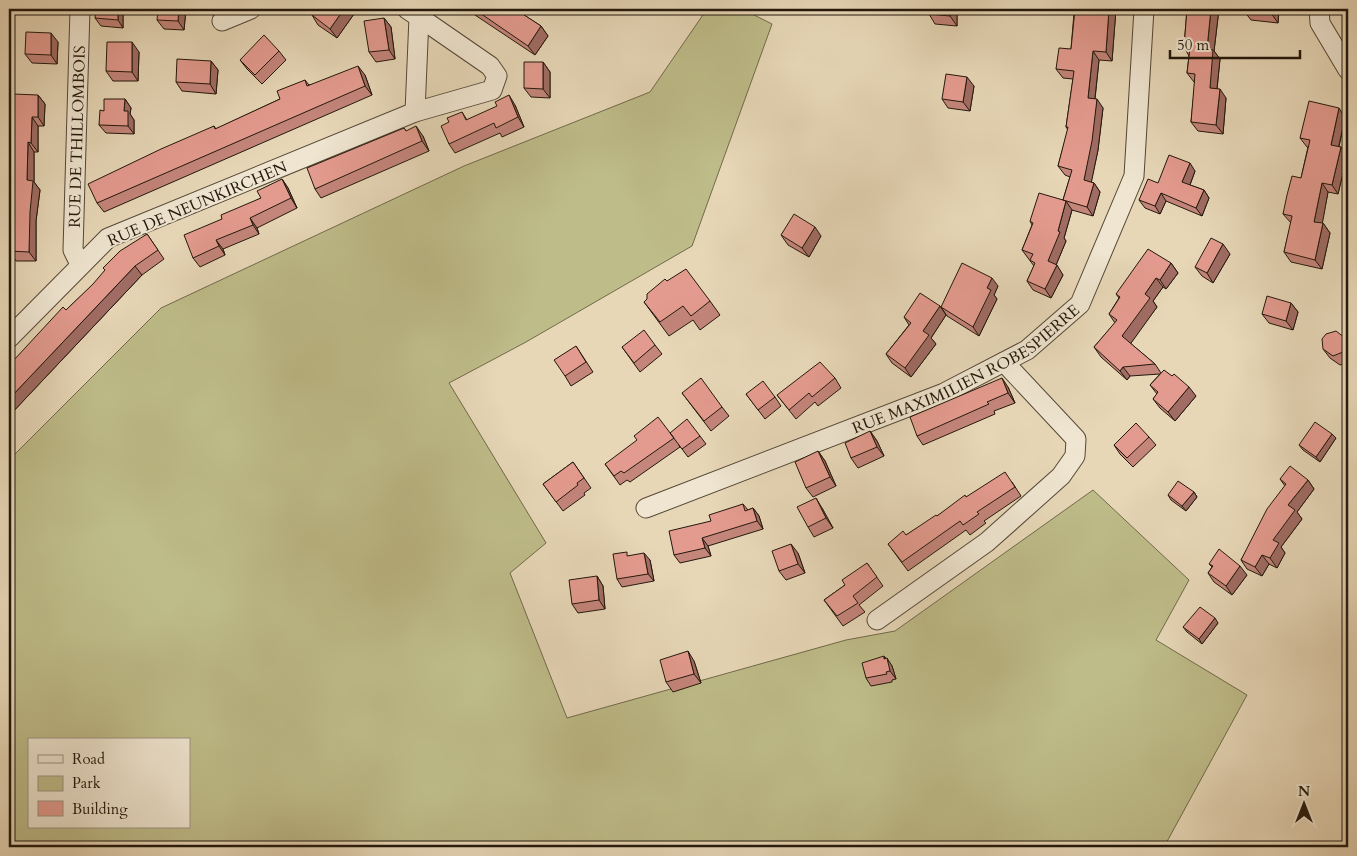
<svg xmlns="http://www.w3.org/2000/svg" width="1357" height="856" viewBox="0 0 1357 856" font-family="Cardo,serif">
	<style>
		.green { fill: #bebc89; stroke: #706a4a; fill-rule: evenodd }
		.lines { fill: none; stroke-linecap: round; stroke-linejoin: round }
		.minor-casing { stroke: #544837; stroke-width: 21 }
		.minor { stroke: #efe5d0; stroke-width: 19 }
		.wall { fill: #c4857b; stroke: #23180c }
		.shaded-wall { fill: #a06c64; stroke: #23180c }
		.building { fill: #e49b8f; stroke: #23180c }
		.labels { text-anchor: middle; stroke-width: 4; stroke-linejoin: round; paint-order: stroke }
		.street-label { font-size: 16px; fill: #23180c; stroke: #efe5d0 }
	</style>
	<rect width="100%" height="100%" fill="#e7d7b7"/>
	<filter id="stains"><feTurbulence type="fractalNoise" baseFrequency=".004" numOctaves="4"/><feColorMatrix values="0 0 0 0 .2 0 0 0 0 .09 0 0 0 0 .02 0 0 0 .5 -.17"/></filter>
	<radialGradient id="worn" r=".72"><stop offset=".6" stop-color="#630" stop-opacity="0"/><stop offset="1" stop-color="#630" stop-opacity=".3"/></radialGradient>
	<path class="green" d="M707,9h35l30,15 -80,222 -166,96 -77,41 97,160 -36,30 57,145 279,-78 49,-9 198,-141 96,90 -33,60 91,55 -83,152h-376l-2,-2 -4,2h-773v-387l152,-152 303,-142 186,-74zM29,740h160v87h-160z"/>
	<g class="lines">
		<g class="minor-casing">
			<g id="minor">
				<path d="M1319,9l1,14 28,47"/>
				<path d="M222,21l29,-12"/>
				<path d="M415,112l77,-22 5,-14 -7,-10 -71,-49"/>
				<path id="s1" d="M80,264l-7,-14 7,-241"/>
				<path d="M9,338l99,-100 307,-126 4,-95 -12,-8"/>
				<path id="s2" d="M646,508l298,-115 83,-43 53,-46 54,-128 10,-167"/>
				<path d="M877,620l110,-78 74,-66 14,-20 1,-17 -72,-77"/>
			</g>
		</g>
		<use href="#minor" class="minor"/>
	</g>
	<path class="wall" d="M123,9v19l-22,-2 -6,-8z
		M186,9l-2,21 -20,-1 -7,-9z
		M466,9h49l26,17 7,10 -13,19z
		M957,9v17l-22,-2 -6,-10z
		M1056,9h60l-4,52 -13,-1 -4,39 8,9 -5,42 -7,32 3,1 6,9 -7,24 -21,-6 -8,28 2,3 -10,24 7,10 -12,23 -18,-8 -6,-9 7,-15 -12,-16 10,-25 -2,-4 33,-21 7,-23 -5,-2 -7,-9 10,-36 -2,-3 7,-48 -10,-1 -7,-9 15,-20 3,-36 -17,-2z
		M1187,9h32l-5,42 6,8 -3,30 9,9 -3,36 -25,-3 -7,-9 4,-39 -1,-1 -7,-9 2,-17 -5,-9z
		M1245,9h34l-1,14 -27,-3 -7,-9z
		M354,14l-17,24 -19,-13 -6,-10z
		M384,18l7,9 4,32 -19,3 -7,-10z
		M58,42l-1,22 -25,-1 -7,-9z
		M279,51l7,9 -24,24 -15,-15 -7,-9z
		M139,52l-1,29h-25l-7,-10z
		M211,61l7,9 -2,24 -34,-3 -6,-9z
		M543,62l7,10v26l-19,-1 -7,-9z
		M365,75l7,20 -268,117 -7,-9 117,-77 2,3 64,-30 25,-19 4,5z
		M974,86l-4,25 -22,-3 -6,-9z
		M38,95l7,9 -1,22h-6v26h-4v30l6,8 -4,31v40h-20l-7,-10 2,-79 -2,-4v-39h2z
		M125,99l6,9 -1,6 4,6v14l-28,-1 -7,-8 5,-14z
		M515,105l9,22 -22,10 -2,-4 -45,20 -6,-9v-22l13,-10 5,8z
		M1345,118l-6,29h2l6,9 -9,38 -10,-2 -6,31h1l7,10 -8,36 -31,-7 -7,-10 7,-29 -8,-9 18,-36 7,-31h-1l-7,-9z
		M404,128l2,3 17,5 6,15 -108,47 -6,-9z
		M1195,171l-5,14 14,5 5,8 -7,18 -36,-15 -6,13 -15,-6 -6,-8 19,-17z
		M282,179l6,9 9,20 -40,20 2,6 -36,15 2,6 -25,12 -7,-9 29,-39 39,-21z
		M147,234l17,25 -22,16 -133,141v-54l4,-1 53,-51z
		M781,235l40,1 -12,21 -21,-12z
		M1230,254l-17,29 -11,-7 -7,-9z
		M1171,263l7,10 -12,16 -3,-2 -10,14 4,6 -27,36 25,21 6,9 35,23 -21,25 -15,-13 -7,-9 4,-5 -7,-9 10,-11 -30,2 -3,4 -26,-23 -7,-10 21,-24 -6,-9 10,-16 -3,-4z
		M667,281l43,20 10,14 -20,15 -7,-10 -24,16 -25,-34z
		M998,286l-4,9 3,4 -18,37 -32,-20 -6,-9z
		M1291,303l7,9 -5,18 -24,-7 -7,-9z
		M940,306l6,9 -15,23 5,6 -25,33 -19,-14 -6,-9 23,-29 -5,-8z
		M1345,338l3,4v20l-8,3 -10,-7 -7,-9z
		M655,345l7,9 -22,18 -18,-25z
		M576,346l17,26 -22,14 -6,-10z
		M835,378l6,10 -23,18 -3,-4 -19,17 -19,-24z
		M1008,387l7,16 -21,8 1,3 -72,31 -6,-9z
		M682,393l40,14 7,9 -18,15z
		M746,394l29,3 6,9 -16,13z
		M870,431l7,10 7,15 -26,12 -7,-10z
		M670,433l30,3 6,8 -18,13 -9,-12 1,2 -50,35 -3,-2 -7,5 -15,-21z
		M1149,437l7,8 -23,22 -13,-13 -6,-9z
		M1336,438l-16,24 -17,-12 -4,-5z
		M818,451l7,10 11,25 -23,11 -7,-9z
		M573,462l18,26 -7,5 1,2 -22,16 -20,-27z
		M1280,479l28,1 6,9 -17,23 5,7 -21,28 4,6 -8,15 -8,-4 -7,12 -15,-7 -6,-9 44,-74z
		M1012,482l9,14 -37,25 2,2 -16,12 -4,-5 -58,41 -20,-27 18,-9 31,-19 29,-19z
		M1194,492l3,5 -11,14 -15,-11 -3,-5z
		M743,504l5,6 5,-2 6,8 4,13 -55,17 3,10 -31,7 -6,-8 37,-34z
		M822,508l11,20 -19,9 -6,-10z
		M798,553l7,20 -19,7 -7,-9z
		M650,560l4,21 -32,6 -5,-8z
		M867,563l16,23 -24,19 6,7 -22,14 -19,-26 21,-15z
		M1209,564l38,11 -15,20 -18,-13 -6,-9 4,-6z
		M597,576l6,10 2,23 -27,4 -6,-9z
		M1218,623l-16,21 -15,-12 -4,-5z
		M884,656l8,10 4,13 -4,1v2l-21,4 -5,-8z
		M694,661l7,22 -28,9 -7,-10z"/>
	<path class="shaded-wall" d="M118,9h5v19l-5,-8z
		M179,9h7l-2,21 -6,-9z
		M344,9h6l4,5 -17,24 -7,-9z
		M950,9h7v17l-7,-10z
		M1109,9h7l-4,52 -6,-9z
		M1211,9h8l-5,42 6,8 -4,39 -6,-10 -3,-39z
		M1272,9h7l-1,14 -7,-10z
		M384,18l7,9 4,32 -6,-9z
		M541,26l7,10 -13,19 -7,-9z
		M51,33l7,9 -1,22 -6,-9z
		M132,42l7,10 -1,29 -6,-9z
		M1093,51l6,9 -5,47 -6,-9z
		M211,61l7,9 -2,24 -6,-10z
		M543,62l7,10v26l-7,-9z
		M358,66l7,9 7,20 -7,-9z
		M967,77l7,9 -4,25 -7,-9z
		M1220,89l6,9 -3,36 -7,-9z
		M38,95l7,9 -1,22 -6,-9z
		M509,95l6,10 9,22 -6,-10z
		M125,99l6,9 -1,6 4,6v14l-6,-8 -4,-15z
		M1097,99l6,9 -5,42 -8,39 -6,-9z
		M1339,108l6,10 -8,36 -6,-9z
		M32,117l6,9v26l-7,-9z
		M416,126l7,10 6,15 -7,-10z
		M28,142l6,10v30l6,8 -4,31v40l-7,-9 -2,-72z
		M1341,147l6,9 -9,38 -6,-9z
		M1190,163l5,8 -7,19 -6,-8z
		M282,179l6,9 9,20 -6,-10z
		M1094,183l6,9 -7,24 -6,-9z
		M1322,183l6,9 -7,39 -7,-9z
		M1204,190l5,8 -7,18 -6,-8z
		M1161,193l5,8 -6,13 -5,-8z
		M1066,201l6,9 -8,28 2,3 -12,29 -6,-9 10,-30z
		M250,218l7,10 2,6 -6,-9z
		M1323,223l7,10 -8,36 -7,-9z
		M815,227l6,9 -12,21 -7,-9z
		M216,240l7,9 2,6 -6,-9z
		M1223,244l7,10 -17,29 -6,-10z
		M1171,263l7,10 -12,16 -6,-9z
		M1057,265l6,10 -12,23 -6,-9z
		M135,266l7,9 -133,141v-17z
		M992,278l6,8 -4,9 3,4 -18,37 -6,-9 14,-39z
		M1156,278l7,9 -10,14 4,6 -28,39 -7,-10 23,-42z
		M1291,303l7,9 -5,18 -7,-9z
		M940,306l6,9 -15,23 5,6 -25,33 -6,-9 18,-37z
		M1345,338l3,4v17l-5,-7z
		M1123,367l7,9 -3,4 -7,-9z
		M1002,378l6,9 7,16 -7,-10z
		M1189,387l7,9 -21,25 -7,-9z
		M870,431l7,10 7,15 -7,-9z
		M1332,434l4,4 -16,24 -4,-5z
		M818,451l7,10 11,25 -6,-9z
		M1308,480l6,9 -17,23 5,7 -21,28 4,6 -8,15 -7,-10 3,-18 15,-35z
		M1194,492l3,5 -11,14 -4,-5z
		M816,498l6,10 11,20 -7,-10z
		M753,508l6,8 4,13 -6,-8z
		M702,538l6,8 3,10 -6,-8z
		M791,544l7,9 7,20 -7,-9z
		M644,553l6,7 4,21 -6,-7z
		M1262,555l7,9 -7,12 -7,-9z
		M1240,566l7,9 -15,20 -6,-9z
		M597,576l6,10 2,23 -6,-9z
		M1215,618l3,5 -16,21 -3,-5z
		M688,651l6,10 7,22 -7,-9z
		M884,656l4,6 -1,-4 5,8 4,13 -6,-8z"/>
	<path class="building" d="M96,9h22v11l-23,-2z
		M158,9h21l-1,12 -21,-1z
		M316,9h28l-14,20 -18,-14z
		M474,9h41l26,17 -13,20z
		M929,9h21v7l-21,-2z
		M1075,9h34l-3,43 -13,-1 -5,47 9,1 -5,42 -8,39 10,3 -7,24 -24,-7 3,1 -8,30 2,1 -12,29 9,4 -12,24 -18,-8 8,-18 -5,-3 3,-6 -11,-4 11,-27 -3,-2 9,-28 24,7 9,-30 -14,-4 10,-39h-2l8,-56 -18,-2 3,-21 12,1z
		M1187,9h24l-4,40 6,1 -3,38 10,1 -4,36 -25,-3 4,-48 -8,-1 3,-25 -6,-1z
		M1245,9h27l-1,4 -27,-2z
		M384,18l5,32 -20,2 -5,-31z
		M26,32l25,1v22l-26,-1z
		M264,35l15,16 -24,24 -15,-15z
		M107,42h25v30l-26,-1z
		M177,59l34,2 -1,23 -34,-2z
		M524,62h19v27l-19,-1z
		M358,66l7,20 -268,117 -9,-19 73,-35 53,-23 1,3 65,-30 -3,-8 28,-11 2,6z
		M946,74l21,3 -4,25 -21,-3z
		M13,94l25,1v22h-6l-1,26 -3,-1 -1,38 6,1 -3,31 -1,40 -20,-1 3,-87h-3v-35h2z
		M509,95l9,22 -22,11 -2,-5 -45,21 -8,-18 8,-4 -2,-4 15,-6 4,8 31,-14 -2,-4z
		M104,99h21l-1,12h4v15l-29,-1 1,-15 4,1z
		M1309,101l30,7 -8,37 10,2 -9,38 -10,-2 -8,39 9,1 -8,37 -31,-8 8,-36 -9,-2 4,-19 5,-19 9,2 9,-38 -10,-2z
		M416,126l6,15 -107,48 -8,-21 97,-40 2,3z
		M1169,155l21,8 -8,19 22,8 -8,18 -35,-15 -6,13 -16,-6 9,-21 10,4z
		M282,179l9,19 -41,20 3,7 -37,15 3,6 -26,12 -9,-23 38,-16 -1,-4 40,-17 -4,-7z
		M794,214l21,13 -13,21 -21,-13z
		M147,234l11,16 -23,16 -126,133v-37l2,-3 2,2 50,-54 3,3 27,-26 12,-14 -2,-2 17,-17z
		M1211,238l12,6 -16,29 -12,-6z
		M1148,249l23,14 -11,17 -4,-2 -11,16 5,4 -28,38 33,28 -32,3 -3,4 -26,-24 23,-27 -8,-6 11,-17 -4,-3z
		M962,263l30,15 -5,10 4,2 -18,37 -32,-20z
		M686,269l24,32 -19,15 -8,-10 -23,16 -16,-20 3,-3v-5l18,-15 2,2z
		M920,293l20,13 -17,25 6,4 -24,33 -19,-14 25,-31 -7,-6z
		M1267,296l24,7 -5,18 -24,-7z
		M644,330l11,15 -21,18 -12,-16z
		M1336,331l9,7 1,8 -3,6 -10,4 -10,-7 -1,-10 4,-5z
		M576,346l10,16 -21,14 -11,-16z
		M820,362l15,16 -23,19 -3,-4 -20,17 -12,-15z
		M1164,370l8,6 2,-2 15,13 -21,25 -15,-13 5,-7 -8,-7z
		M701,378l21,29 -18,14 -22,-28z
		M1002,378l6,15 -21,9 2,2 -72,32 -7,-19z
		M763,381l12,16 -17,13 -12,-16z
		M658,417l16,21 -50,35 -3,-2 -7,5 -9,-12 32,-24 -3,-4z
		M687,419l13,17 -18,13 -12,-16z
		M1315,422l17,12 -16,23 -17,-12z
		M1136,423l13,14 -22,21 -13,-13z
		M870,431l7,16 -26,11 -6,-15z
		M818,451l12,26 -24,11 -11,-26z
		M573,462l11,16 -7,5 1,2 -22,17 -13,-18z
		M1290,466l18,14 -20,25 7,5 -22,30 6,3 -9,15 -8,-3 -7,12 -14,-7 26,-51 19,-25 -6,-5z
		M1005,472l10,15 -38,25 2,2 -16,11 -3,-4 -58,41 -14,-18 15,-13 3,4 30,-20 1,1 28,-21 1,2z
		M1178,481l16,11 -12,14 -14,-11z
		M816,498l10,20 -18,9 -11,-20z
		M743,504l2,7 8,-3 4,13 -55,17 3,10 -31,7 -5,-24 42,-10 -2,-6z
		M791,544l7,20 -19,7 -7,-20z
		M1219,549l21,17 -14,20 -18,-13 5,-7 -4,-2z
		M627,552v4l17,-3 4,21 -31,5 -4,-25z
		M867,563l10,14 -24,19 5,7 -21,13 -13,-16 21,-15 -3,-5z
		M597,576l2,24 -27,4 -3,-24z
		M1200,607l15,11 -16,21 -16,-12z
		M688,651l6,23 -28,8 -6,-22z
		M884,656v3l3,-1 3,13 -4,1 1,2 -21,4 -4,-15z"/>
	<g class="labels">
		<g class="street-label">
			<text dy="6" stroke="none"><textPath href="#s1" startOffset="129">RUE DE THILLOMBOIS</textPath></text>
			<text transform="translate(197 203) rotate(-23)" y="6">RUE DE NEUNKIRCHEN</text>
			<text dy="6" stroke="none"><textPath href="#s2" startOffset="350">RUE MAXIMILIEN ROBESPIERRE</textPath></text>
		</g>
	</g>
	<rect width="1357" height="856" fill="none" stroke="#e7d7b7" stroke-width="30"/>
	<rect x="10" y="10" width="1337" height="836" fill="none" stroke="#23180c" stroke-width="2.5"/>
	<rect x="15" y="15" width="1327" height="826" fill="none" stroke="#23180c"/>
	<rect x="28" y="738" width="162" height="90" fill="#efe5d0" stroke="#9d9382"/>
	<rect x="38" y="755" width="25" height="8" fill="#efe5d0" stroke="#9d9382"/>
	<text x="72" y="764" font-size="15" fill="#23180c">Road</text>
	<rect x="38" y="776" width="25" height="15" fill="#bebc89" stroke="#9d9382"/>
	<text x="72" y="788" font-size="15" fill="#23180c">Park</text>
	<rect x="38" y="801" width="25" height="15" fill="#e49b8f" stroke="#9d9382"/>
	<text x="72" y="814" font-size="15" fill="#23180c">Building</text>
	<g transform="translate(1304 804)" stroke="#efe5d0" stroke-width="4" paint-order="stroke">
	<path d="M0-4L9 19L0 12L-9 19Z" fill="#23180c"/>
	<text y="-8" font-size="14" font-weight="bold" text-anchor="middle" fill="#23180c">N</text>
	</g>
	<path d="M1170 50v8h130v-8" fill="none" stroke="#23180c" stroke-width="2.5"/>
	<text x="1177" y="50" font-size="15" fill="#23180c" stroke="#efe5d0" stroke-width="4" paint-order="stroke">50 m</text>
	<rect width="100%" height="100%" filter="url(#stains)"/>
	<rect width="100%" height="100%" fill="url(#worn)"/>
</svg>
